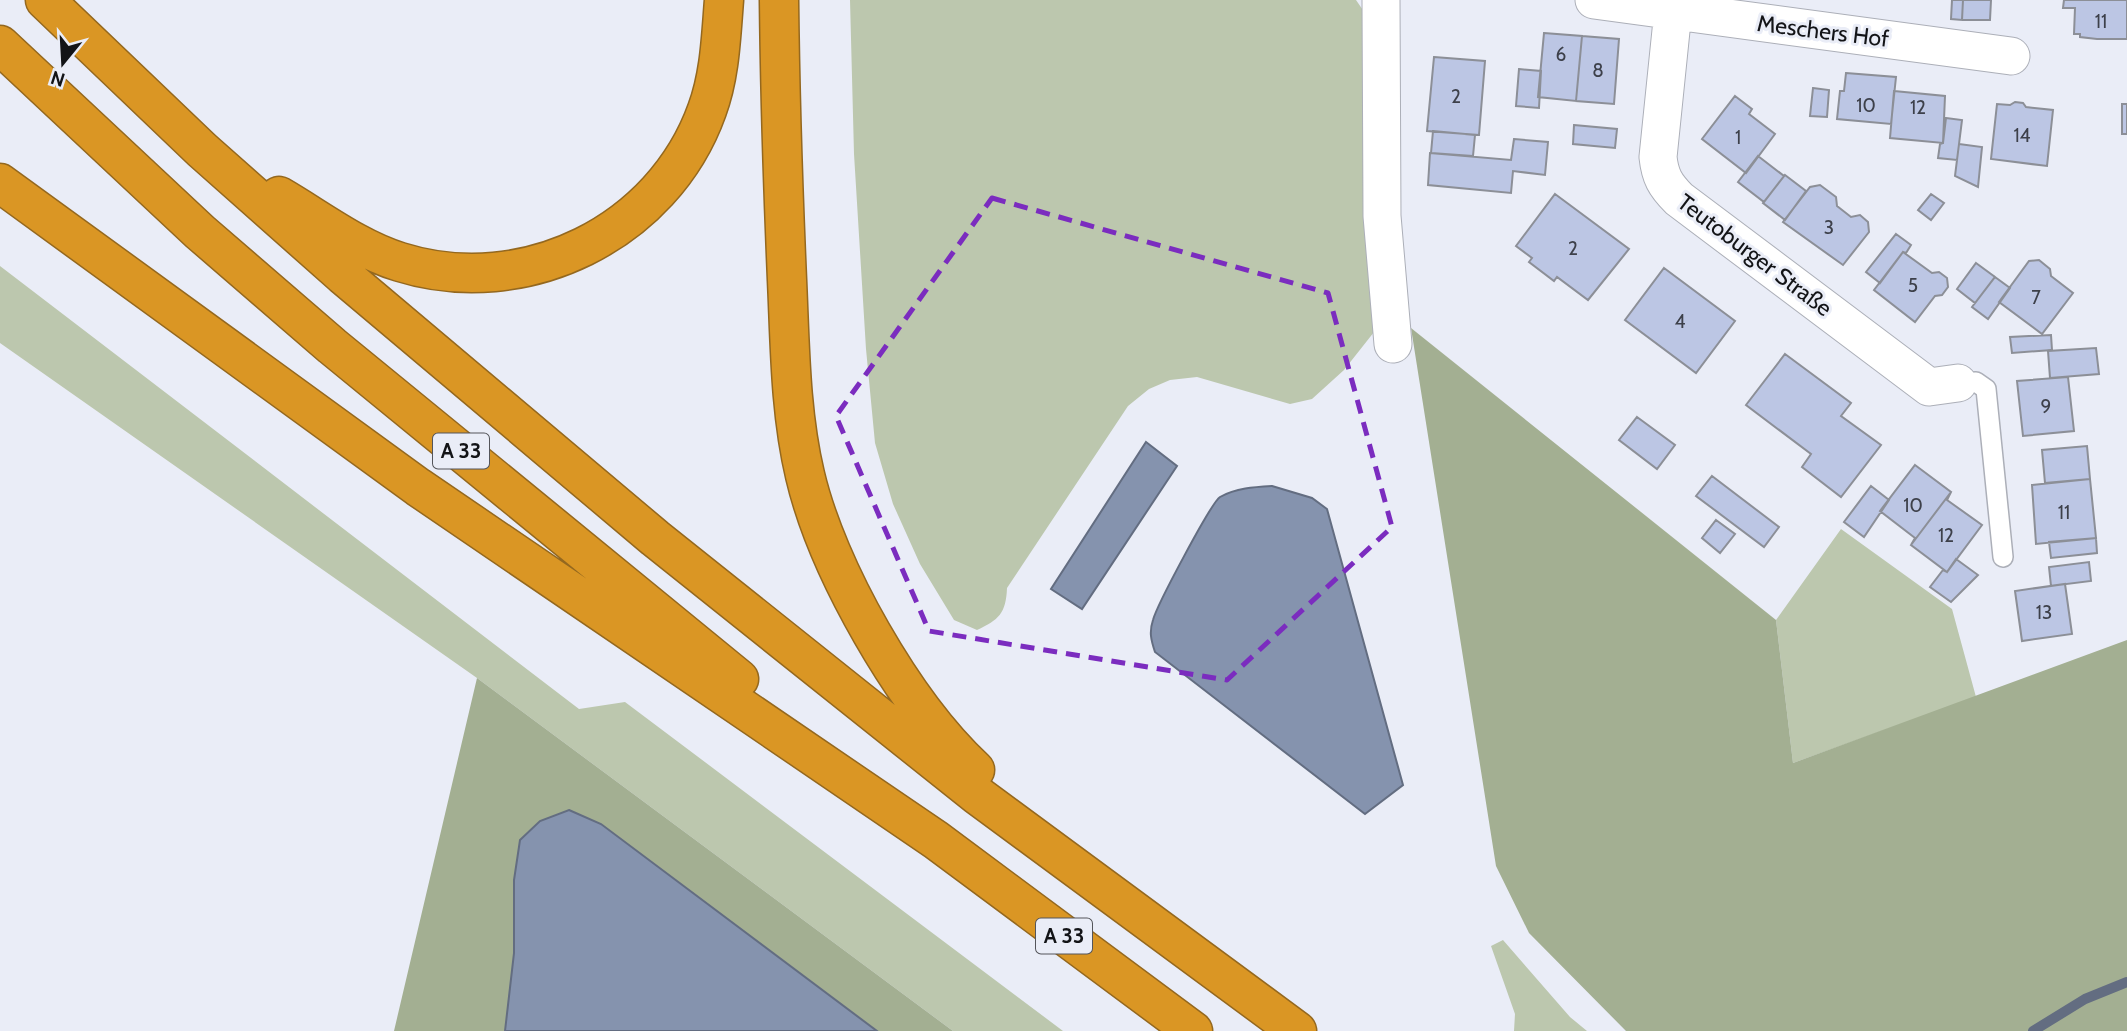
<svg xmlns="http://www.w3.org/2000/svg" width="2127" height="1031" viewBox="0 0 2127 1031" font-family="Cabin,sans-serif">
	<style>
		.green { fill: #bcc7ae }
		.forest { fill: #a3af92 }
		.water { fill: #8593ae; stroke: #636d81; stroke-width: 2 }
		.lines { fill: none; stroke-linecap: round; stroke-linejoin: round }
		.stream { stroke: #636d81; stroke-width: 10 }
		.building { fill: #bcc6e4; stroke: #8c8f97; stroke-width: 2 }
		.lane-casing { stroke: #acafb8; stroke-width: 22 }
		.street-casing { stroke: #acafb8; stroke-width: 39 }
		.highway-casing { stroke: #94681f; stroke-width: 41 }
		.lane { stroke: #fff; stroke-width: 19 }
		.street { stroke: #fff; stroke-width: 37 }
		.highway { stroke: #da9624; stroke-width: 38 }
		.marked { fill: none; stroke: #7b2cbf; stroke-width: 5; stroke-dasharray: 14 9; stroke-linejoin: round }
		.labels { text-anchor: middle; stroke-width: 6; stroke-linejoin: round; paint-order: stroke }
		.number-label { font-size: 19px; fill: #3d404a }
		.shield { fill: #eaedf7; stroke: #54555a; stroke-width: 2 }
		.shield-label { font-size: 21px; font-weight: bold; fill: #131417 }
		.street-label { font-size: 23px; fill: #131417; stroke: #eaedf7 }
	</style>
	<rect width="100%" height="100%" fill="#eaedf7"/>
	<path class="green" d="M850,0h506l11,16 11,311 -34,43 -32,29 -22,5 -93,-27 -27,3 -21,9 -21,17 -121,182c-1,25 -8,32 -30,42l-23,-10 -34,-56 -27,-60 -18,-61 -9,-94 -12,-195z
		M0,266l579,443 46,-7 438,329h-110l-476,-353 -477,-335z
		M1841,529l111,80 24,88 -183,66 -17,-143z
		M1503,940l67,77 17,14h-73l1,-17 -24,-68z"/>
	<path class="forest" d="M1411,328l365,292 17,143 334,-123v391h-501l-97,-98 -33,-67z
		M477,678l476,353h-559z"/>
	<path class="water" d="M1146,442l31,24 -95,143 -31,-20z
		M1272,486l40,12 15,11 76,276 -38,29 -210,-162c-4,-12 -6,-20 -2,-32 4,-15 58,-117 67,-123 16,-9 34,-10 52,-11z
		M569,810l32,14 276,207h-372l9,-78v-73l6,-40 20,-19z"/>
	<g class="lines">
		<path class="stream" d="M2033,1031l52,-32 42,-17"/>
	</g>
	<path class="building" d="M1952,0h11l-1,20 -11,-1z
		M1963,0h28l-1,20h-28z
		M2064,0h63v39h-30l-17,-2v-3h-6l1,-26h-12z
		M1544,33l38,3 -6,65 -38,-4z
		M1582,36l37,3 -5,65 -38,-3z
		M1434,57l51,4 -6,74 -52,-4z
		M1519,69l22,2 -2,37 -23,-2z
		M1846,73l50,4 -5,47 -54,-5 3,-28h4z
		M1813,88l16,2 -2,27 -17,-1z
		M1894,91l51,5 -2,47 -53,-5z
		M1735,96l17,13 -3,5 26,20 -29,39 -44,-34z
		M2015,102l8,1 3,4 27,3 -6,56 -56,-7 6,-55 13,1z
		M2122,104h5v30h-5z
		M1946,118l16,2 -5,40 -19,-2 2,-14 3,-1z
		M1574,125l43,4 -2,19 -42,-4z
		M1433,131l42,4 -2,21 -42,-3z
		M1514,139l34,3 -3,33 -32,-4 -2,22 -83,-8 2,-32 81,7z
		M1959,144l23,3 -4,40 -23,-11z
		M1758,156l26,20 -20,26 -26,-20z
		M1785,175l21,16 -21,29 -22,-17z
		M1820,185l16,12 1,9 14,11 9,-2 8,7 1,10 -26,33 -60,-43 27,-35z
		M1555,194l74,55 -41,51 -31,-23 -3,4 -25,-19 3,-4 -16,-12z
		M1931,194l13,9 -13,17 -13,-10z
		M1896,234l15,11 -5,8 -3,-1 -23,31 -14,-11z
		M1903,252l29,21 7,-1 8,6 1,9 -6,8 -7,1 -20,26 -41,-32z
		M2039,260l11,9 1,7 22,17 -31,41 -43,-32 30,-41z
		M1976,263l19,14 -20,26 -18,-14z
		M1664,268l71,53 -39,52 -71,-53z
		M1995,277l15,11 -22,31 -16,-12z
		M2051,335l1,15 -40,3 -2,-16z
		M2096,348l3,26 -49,4 -2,-27z
		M1785,354l66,49 -10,13 40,29 -40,52 -39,-30 9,-13 -65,-49z
		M2068,377l6,54 -51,5 -6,-55z
		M1637,417l38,28 -18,24 -38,-29z
		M2087,446l3,33 -45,4 -3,-33z
		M1915,465l36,27 -40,53 4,-7 -35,-27z
		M1712,476l67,51 -15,20 -68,-51z
		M2090,479l6,59 -60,6 -4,-59z
		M1871,486l18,14 -25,37 -20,-15z
		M1951,492l-4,8 35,25 -35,47 -36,-27z
		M1716,520l19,14 -15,19 -18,-15z
		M2096,538l1,15 -46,5 -2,-16z
		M1956,559l22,16 -27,27 -21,-15 13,-17 4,2z
		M2089,562l2,19 -40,5 -2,-19z
		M2065,584l7,50 -50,7 -7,-50z"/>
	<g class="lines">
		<g class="lane-casing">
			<path id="lane" d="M1958,383l18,-1 10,7 17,168"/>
		</g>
		<g class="street-casing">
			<path id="street" d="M1381,0l1,216 11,128
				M1594,0l417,56
				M1673,11l-15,146c2,19 7,28 21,42l250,188 29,-4"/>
		</g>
		<g class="highway-casing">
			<path id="highway" d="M45,0l157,150 141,125 312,263 322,257 320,236
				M779,0c1,94 4,187 8,280 3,65 3,132 18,195 22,94 99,229 170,295
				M0,45l200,187 132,114 407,333
				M0,183l418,304 518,353 257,191
				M279,196c38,22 78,53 121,66 124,39 263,-29 307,-152 13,-35 14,-73 17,-110"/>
		</g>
		<use href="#lane" class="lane"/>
		<use href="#street" class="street"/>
		<use href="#highway" class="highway"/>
	</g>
	<path class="marked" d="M992,198l336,95 64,234 -165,153 -298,-49 -93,-215z"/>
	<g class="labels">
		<g class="number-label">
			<text x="2101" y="28">11</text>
			<text x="1561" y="61">6</text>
			<text x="1598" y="77">8</text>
			<text x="1456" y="103">2</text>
			<text x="1866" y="112">10</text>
			<text x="1918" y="114">12</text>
			<text x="2022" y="142">14</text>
			<text x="1738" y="144">1</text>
			<text x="1829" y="234">3</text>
			<text x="1573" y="255">2</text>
			<text x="1913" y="292">5</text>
			<text x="2036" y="304">7</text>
			<text x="1680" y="328">4</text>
			<text x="2046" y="413">9</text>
			<text x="1913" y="512">10</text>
			<text x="2064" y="519">11</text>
			<text x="1946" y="542">12</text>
			<text x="2044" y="619">13</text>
		</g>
		<g class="shield">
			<rect x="433" y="433.5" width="56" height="35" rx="5"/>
			<rect x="1036" y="918.5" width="56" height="35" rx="5"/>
		</g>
		<g class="shield-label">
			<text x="461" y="458">A 33</text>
			<text x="1064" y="943">A 33</text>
		</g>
		<g class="street-label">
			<text transform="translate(1823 31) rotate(7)" y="8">Meschers Hof</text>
			<text transform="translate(1755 255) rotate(37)" y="8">Teutoburger Straße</text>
		</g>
	</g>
	<g transform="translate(63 63) rotate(198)" stroke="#eaedf7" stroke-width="5" paint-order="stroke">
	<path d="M0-5L12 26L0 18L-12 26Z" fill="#131417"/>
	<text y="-10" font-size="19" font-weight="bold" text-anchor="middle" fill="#131417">N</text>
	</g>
</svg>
